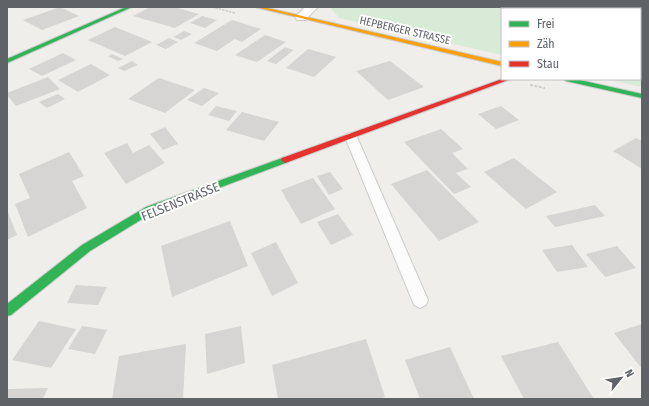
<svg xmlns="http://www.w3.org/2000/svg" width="649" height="406" viewBox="0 0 649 406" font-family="'Fira Sans Condensed',sans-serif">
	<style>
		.green { fill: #d8ebd6 }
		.building { fill: #d6d5d3 }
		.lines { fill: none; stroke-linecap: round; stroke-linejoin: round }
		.lane-casing { stroke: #cbcccc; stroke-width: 2 }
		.street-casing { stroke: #cbcccc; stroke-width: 2 }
		.fast-casing { stroke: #cacacb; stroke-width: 2 }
		.slow-casing { stroke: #cacacb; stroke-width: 2 }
		.jam-casing { stroke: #cacacb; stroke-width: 2 }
		.path-far1 { stroke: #cacfcc; stroke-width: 1.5; stroke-dasharray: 2.5 1; stroke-linecap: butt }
		.path { stroke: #cacfcc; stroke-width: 2; stroke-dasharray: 3 1.5; stroke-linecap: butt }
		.lane { fill: #fdfcfc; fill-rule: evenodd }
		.street { fill: #fdfcfc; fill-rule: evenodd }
		.fast { fill: #30b455; fill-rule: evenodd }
		.slow { fill: #ff9f0a; fill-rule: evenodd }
		.jam { fill: #e5322d; fill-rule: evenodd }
		.labels { text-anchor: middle; stroke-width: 4; stroke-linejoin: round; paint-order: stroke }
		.far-street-label { font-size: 11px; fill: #5f6368; stroke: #fff }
		.street-label { font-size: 13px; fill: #5f6368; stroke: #fff }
	</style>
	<rect width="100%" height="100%" fill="#efeeea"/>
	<path class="green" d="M330,7h312v80l-36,-8h34v-70h-138v46l-163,-37z"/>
	<path class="building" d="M60,7l19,9 -37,14 -19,-10z
		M150,7h24l25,7 -24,14 -42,-12z
		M202,16l15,4 -12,8 -15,-5z
		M232,20l29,9 -19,13 -7,-3 -18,12 -23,-8z
		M115,27l37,15 -27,14 -37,-16z
		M184,31l8,3 -11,6 -8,-3z
		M265,35l21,7 -29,20 -22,-7z
		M169,38l9,4 -12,7 -10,-4z
		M285,47l9,3 -18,14 -9,-3z
		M308,49l28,8 -22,20 -28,-9z
		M63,53l13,7 -34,16 -13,-7z
		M112,54l11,5 -5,2 -10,-5z
		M132,61l6,4 -14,6 -6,-3z
		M390,61l34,26 -36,13 -32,-29z
		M91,64l19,11 -32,17 -20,-12z
		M48,77l12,12 -44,17 -9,-11v-2z
		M159,78l36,12 -30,23 -37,-14z
		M204,88l15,5 -17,13 -15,-6z
		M58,94l7,5 -18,9 -8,-6z
		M216,106l21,5 -8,10 -21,-6z
		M501,106l18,14 -23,9 -18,-15z
		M242,112l37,10 -15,19 -38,-11z
		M165,127l13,17 -15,6 -13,-16z
		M441,129l22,20 -11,4 16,16 -12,4 15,14 -17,7 -50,-52z
		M636,138l6,3v28l-29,-18z
		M127,143l6,10 16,-8 16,18 -39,21 -22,-31z
		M69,152l15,24 -12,5 15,27 -59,29 -13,-33 15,-6 -11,-24z
		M514,158l43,34 -31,17 -42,-37z
		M427,170l52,52 -40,19 -48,-57z
		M330,172l13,17 -14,6 -12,-19z
		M313,178l22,31 -34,15 -20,-34z
		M595,205l10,11 -50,11 -9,-11z
		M7,210l10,25 -10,5z
		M338,214l15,21 -22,10 -14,-23z
		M230,221l18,45 -76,31 -11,-51z
		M276,242l22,41 -26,13 -21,-43z
		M572,245l16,22 -31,5 -15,-22z
		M617,246l19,22 -31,9 -19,-23z
		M76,285l31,2 -9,18 -31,-2z
		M39,321l37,8 -25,39 -39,-8z
		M642,324v45l-28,-36z
		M82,326l25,4 -12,24 -27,-5z
		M241,326l4,37 -38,11 -2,-40z
		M366,339l19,58 -6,2h-101l-6,-34z
		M558,342l36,57h-70l-23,-43z
		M186,344l-3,55h-71l7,-43z
		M450,347l24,52h-54l-15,-39z
		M48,388l-5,11h-36v-10z"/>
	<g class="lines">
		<g class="lane-casing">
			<path id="lane" d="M351,133l4,1 2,3 71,163 -2,5 -6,3 -6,-3 -2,-5 -67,-163 2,-3z"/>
		</g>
		<g class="street-casing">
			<path id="street" d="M305,7h13l-13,13h-8l-2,-3z"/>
		</g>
		<g class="fast-casing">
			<path id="fast" d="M126,7h6l-125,56v-4z
				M563,79h12l67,15v4l-76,-17z
				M285,157l3,1 1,2 -1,2 -136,51 -62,38 -79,64 -4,1v-12l75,-59 64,-38z"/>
		</g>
		<g class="slow-casing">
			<path id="slow" d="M255,7h8l239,55v4z"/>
		</g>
		<g class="jam-casing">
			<path id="jam" d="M502,79h9l-223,83 -3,1 -4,-3 1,-2z"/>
		</g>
		<path class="path-far1" d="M212,7l23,6
			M623,9l4,-2"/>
		<path class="path" d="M530,85l15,3"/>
		<use href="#lane" class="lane"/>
		<use href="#street" class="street"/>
		<use href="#fast" class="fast"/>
		<use href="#slow" class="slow"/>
		<use href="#jam" class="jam"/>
	</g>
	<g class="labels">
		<g class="far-street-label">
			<text transform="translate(405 30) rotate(13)" y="4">HEPBERGER STRASSE</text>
		</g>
		<g class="street-label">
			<text transform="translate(180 201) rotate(-22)" y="5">FELSENSTRASSE</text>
		</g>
	</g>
	<rect width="649" height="406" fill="none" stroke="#5f6368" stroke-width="16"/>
	<rect x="501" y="8" width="140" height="72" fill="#ffffff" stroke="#bfc1c3"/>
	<rect x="509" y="21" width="20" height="6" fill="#30b455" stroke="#bfc1c3"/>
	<text x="537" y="28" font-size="12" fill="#5f6368">Frei</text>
	<rect x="509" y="41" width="20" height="6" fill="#ff9f0a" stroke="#bfc1c3"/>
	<text x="537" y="48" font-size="12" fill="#5f6368">Zäh</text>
	<rect x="509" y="61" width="20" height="6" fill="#e5322d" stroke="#bfc1c3"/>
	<text x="537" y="68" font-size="12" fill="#5f6368">Stau</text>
	<g transform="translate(621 378) rotate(60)" stroke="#ffffff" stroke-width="3" paint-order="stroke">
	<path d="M0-3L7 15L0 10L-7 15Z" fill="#5f6368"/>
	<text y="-6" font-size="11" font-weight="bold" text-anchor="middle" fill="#5f6368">N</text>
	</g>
</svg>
